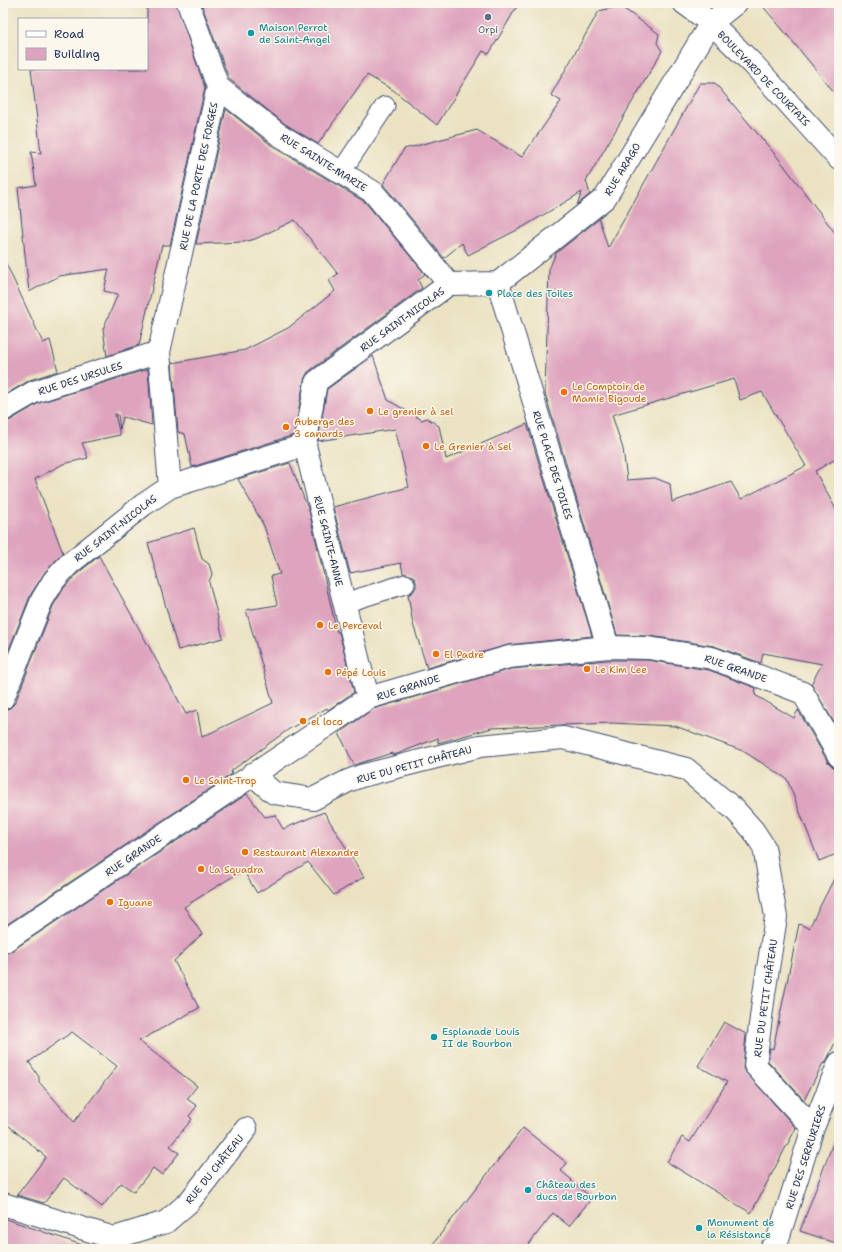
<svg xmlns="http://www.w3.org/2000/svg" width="842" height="1252" viewBox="0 0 842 1252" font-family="'Shantell Sans',sans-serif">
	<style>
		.building { fill: #dea3bd; fill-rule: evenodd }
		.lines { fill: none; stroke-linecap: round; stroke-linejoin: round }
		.lane-casing { stroke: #3a4a6d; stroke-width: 21 }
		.street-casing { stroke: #3a4a6d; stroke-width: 24 }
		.secondary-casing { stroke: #3a4a6d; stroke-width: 24 }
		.lane { stroke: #fff; stroke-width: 19 }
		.street { stroke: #fff; stroke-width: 22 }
		.secondary { stroke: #fff; stroke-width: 22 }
		.service-dot { fill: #5c6f8a; stroke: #fbf7ec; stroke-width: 1.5 }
		.culture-dot { fill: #0f9aa8; stroke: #fbf7ec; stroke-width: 1.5 }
		.food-dot { fill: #e8710a; stroke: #fbf7ec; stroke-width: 1.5 }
		.labels { text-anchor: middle; stroke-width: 3; stroke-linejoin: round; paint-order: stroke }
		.culture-label { font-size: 10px; fill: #0d838f; stroke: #fbf7ec; text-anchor: start }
		.service-label { font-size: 10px; fill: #4e5e75; stroke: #fbf7ec }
		.street-label { font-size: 10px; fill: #1b2f5e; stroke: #fbf7ec }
		.food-label { font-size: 10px; fill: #c56008; stroke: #fbf7ec; text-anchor: start }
	</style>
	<rect width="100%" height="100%" fill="#fbf7ec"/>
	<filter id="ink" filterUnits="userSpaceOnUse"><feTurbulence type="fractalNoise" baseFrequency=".025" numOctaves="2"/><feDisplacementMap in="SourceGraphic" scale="8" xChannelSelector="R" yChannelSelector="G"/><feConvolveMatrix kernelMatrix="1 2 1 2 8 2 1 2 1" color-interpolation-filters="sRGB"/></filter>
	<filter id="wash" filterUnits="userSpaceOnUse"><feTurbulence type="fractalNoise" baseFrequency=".012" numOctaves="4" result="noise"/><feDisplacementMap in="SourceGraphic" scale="16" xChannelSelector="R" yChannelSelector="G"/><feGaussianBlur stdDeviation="0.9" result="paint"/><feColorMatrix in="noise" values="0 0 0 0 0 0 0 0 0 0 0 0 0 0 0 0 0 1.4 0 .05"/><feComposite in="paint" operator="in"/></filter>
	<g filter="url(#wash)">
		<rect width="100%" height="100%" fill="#ebe2c2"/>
		<g id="blocks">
			<path class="building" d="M147,3h29l29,85 -35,157h-8l-23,100 -32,11 -4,-27 15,-35 -14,-3 5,-22 -50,7 -30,16 -11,-104 18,-3 -5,-33 10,1 -10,-84h116z
				M201,3h318l-30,51 -6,-3 -46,74 -44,-35 -26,-15 -49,69 -33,-20 -56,-45z
				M760,3h79v95l-50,-61z
				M620,6l39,28 -2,9 5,8 -76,130 4,13 -13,11 5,-13 -59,35 -55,28 -6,-12 -18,15 -61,-74 21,-35 73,-19 45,27 39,-56 -10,-6 48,-84z
				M700,83h15l64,76 60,79v219l-24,14 24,44v216l-28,-47 11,-20 -59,-11 -2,10 -47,-17 -64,-10 -33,-1 -72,-242 4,-124 7,-16 43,-34 9,29zM734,379l6,21 22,-8 44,74 -65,33 -10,-17 -59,20 -2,-18 -15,-6 -28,2 -4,-31 -11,-34z
				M226,109l45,36 94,57 60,72 -7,6 4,8 -114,84 -4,8 -10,55 -102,32 -7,-33 -7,-2 -6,-69 73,-13 43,-22 47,-37 -6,-11 9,-6 -43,-54 -40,19 -12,3 -47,2z
				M3,257l40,86 7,-3 8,31 -28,9 -27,16z
				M373,356l15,44 34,20 5,-2 12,8 7,33 81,-35 65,212 -84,9 -81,23 -14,-44 -5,-29 5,-3 3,-5v-6l-3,-5 -10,-3 -2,-10 -51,10 -17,-66 76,-20 -14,-58 -77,12 9,-52z
				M148,369l4,56 -29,-8 -3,12 -2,-14 -3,-1 5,21 -38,8 6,15 -25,6 -28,15 28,74 -18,19 -14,22 -28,70v-242l6,-1 30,-18z
				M290,463l19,48 28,121h2l15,60 -26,18 -1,-2 -38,21 -58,42 1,3 -229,153v-217l7,-2 5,-5 38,-97 11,-18 14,-15 21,-17 87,158 11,-4 5,27 71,-34 -27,-93 31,-5 -6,-29 9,-2 -16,-48 -26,-47z
				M194,528l8,31 7,5 3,10 -3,8 14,56 -45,12 -30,-107z
				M608,660h39l62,10 47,18 -1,7 39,23 4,-8 30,52 5,5 6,1v85l-20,8 -32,-82 -44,-28 -68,-25 -64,-3 -119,5 -54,15v-5l-41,16 -5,1v-2l-38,12 -15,-32 34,-24 138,-40z
				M247,794l18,23 10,-2 8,14 41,-17 40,65 -30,18 -26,-33 -51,31 -14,-23 -59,37 18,27 -28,27 25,47 -60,33 58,45 -10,13 10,7 -8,10 3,3 -22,27 9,7 -17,22 -9,-7 -19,24 -13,-9 -19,24 -38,-29 -20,25 -27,-8 29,-38 -43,-36v-167l7,-2zM72,1032l45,34 -43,56 -35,-40v-5l-10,-15z
				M839,869v165l-14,30 -2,-1 -19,37 -36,-39 2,-13 3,1 26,-125 10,4z
				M724,1022l22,12 -3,35 53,59 -45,85 -84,-51 15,-25 8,5 37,-60 -29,-16z
				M523,1128l44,35 -6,8 11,9 -1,1 21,17 -23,28 -16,-13 -28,36h-96z
				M836,1135h3v109l-39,-13z
				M3,1218l79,27 -1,4h-78z"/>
		</g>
	</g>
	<g filter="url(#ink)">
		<use href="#blocks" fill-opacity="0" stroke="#3a4a6d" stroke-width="1"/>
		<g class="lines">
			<g class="lane-casing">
				<path id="lane" d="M341,172l44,-66
					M344,603l61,-19"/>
			</g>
			<g class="street-casing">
				<path id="street" d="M218,87l60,47 95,58 76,92
					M498,283l110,364
					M498,283l107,-85 106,-175
					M3,410l31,-18 125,-40
					M170,487l-11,-135 59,-265 -30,-84
					M3,698l39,-98 12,-20 15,-16 74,-59 27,-18 135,-42
					M368,698l-63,-253 11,-63 133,-98 49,-1
					M252,774l22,19 39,6 35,-18 13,-5 119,-30 83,-8 123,31 49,41 18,20 11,17 12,70 -12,77 -9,71 58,63
					M3,942l365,-244 141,-41 99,-10 40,1 64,10 91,35 36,63
					M3,1204l111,34 52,-16 23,-20 57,-73
					M771,1249l4,-1 38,-120 26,-65"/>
			</g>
			<g class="secondary-casing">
				<path id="secondary" d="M684,3l27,20 43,42 85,94
					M711,23l25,-20"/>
			</g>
			<use href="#lane" class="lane"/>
			<use href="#street" class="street"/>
			<use href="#secondary" class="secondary"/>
		</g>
	</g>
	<circle class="service-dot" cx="488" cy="17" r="4"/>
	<g class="culture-dot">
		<circle cx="251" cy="33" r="4"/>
		<circle cx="489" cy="293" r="4"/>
		<circle cx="434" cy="1037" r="4"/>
		<circle cx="528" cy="1190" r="4"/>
		<circle cx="699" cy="1228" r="4"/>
	</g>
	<g class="food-dot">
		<circle cx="564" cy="392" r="4"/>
		<circle cx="370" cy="411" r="4"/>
		<circle cx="286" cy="427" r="4"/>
		<circle cx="426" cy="446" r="4"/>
		<circle cx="320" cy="625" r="4"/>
		<circle cx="436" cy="654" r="4"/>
		<circle cx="587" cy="669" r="4"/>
		<circle cx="328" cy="672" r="4"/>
		<circle cx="303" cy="721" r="4"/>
		<circle cx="186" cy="780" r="4"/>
		<circle cx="245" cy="852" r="4"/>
		<circle cx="201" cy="869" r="4"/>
		<circle cx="110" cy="902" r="4"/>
	</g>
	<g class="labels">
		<g class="culture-label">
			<text x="259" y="31">Maison Perrot<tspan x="259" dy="12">de Saint-Angel</tspan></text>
			<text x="497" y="297">Place des Toiles</text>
			<text x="442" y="1035">Esplanade Louis<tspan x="442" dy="12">II de Bourbon</tspan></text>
			<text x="536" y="1188">Château des<tspan x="536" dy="12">ducs de Bourbon</tspan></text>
			<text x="707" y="1226">Monument de<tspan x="707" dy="12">la Résistance</tspan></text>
		</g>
		<g class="service-label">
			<text x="488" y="33">Orpi</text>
		</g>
		<g class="street-label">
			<text transform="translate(764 78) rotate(46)" y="4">BOULEVARD DE COURTAIS</text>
			<text transform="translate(324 162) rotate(32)" y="4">RUE SAINTE-MARIE</text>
			<text transform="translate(622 169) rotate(-59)" y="4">RUE ARAGO</text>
			<text transform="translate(198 176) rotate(-78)" y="4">RUE DE LA PORTE DES FORGES</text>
			<text transform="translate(402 319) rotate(-36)" y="4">RUE SAINT-NICOLAS</text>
			<text transform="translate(80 378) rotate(-18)" y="4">RUE DES URSULES</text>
			<text transform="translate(553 465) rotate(73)" y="4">RUE PLACE DES TOILES</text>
			<text transform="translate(115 528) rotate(-38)" y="4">RUE SAINT-NICOLAS</text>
			<text transform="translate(329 541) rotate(76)" y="4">RUE SAINTE-ANNE</text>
			<text transform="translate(736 668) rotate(19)" y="4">RUE GRANDE</text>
			<text transform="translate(408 687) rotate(-17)" y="4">RUE GRANDE</text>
			<text transform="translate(414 764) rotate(-15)" y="4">RUE DU PETIT CHÂTEAU</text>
			<text transform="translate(133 855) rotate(-34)" y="4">RUE GRANDE</text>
			<text transform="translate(765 998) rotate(-82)" y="4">RUE DU PETIT CHÂTEAU</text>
			<text transform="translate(805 1157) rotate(-72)" y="4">RUE DES SERRURIERS</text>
			<text transform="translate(214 1169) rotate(-51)" y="4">RUE DU CHÂTEAU</text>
		</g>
		<g class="food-label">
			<text x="572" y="390">Le Comptoir de<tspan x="572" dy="12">Mamie Bigoude</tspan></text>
			<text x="378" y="415">Le grenier à sel</text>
			<text x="294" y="425">Auberge des<tspan x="294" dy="12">3 canards</tspan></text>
			<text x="434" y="450">Le Grenier à Sel</text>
			<text x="328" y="629">Le Perceval</text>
			<text x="444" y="658">El Padre</text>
			<text x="595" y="673">Le Kim Lee</text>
			<text x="336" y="676">Pépé Louis</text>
			<text x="311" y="725">el loco</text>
			<text x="194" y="784">Le Saint-Trop</text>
			<text x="253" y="856">Restaurant Alexandre</text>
			<text x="209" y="873">La Squadra</text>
			<text x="118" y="906">Iguane</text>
		</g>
	</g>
	<rect width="842" height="1252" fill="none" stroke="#fbf7ec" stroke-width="16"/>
	<rect x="18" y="18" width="130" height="52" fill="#fbf7ec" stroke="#a1a7b3"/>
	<rect x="26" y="31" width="20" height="6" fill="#ffffff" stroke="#a1a7b3"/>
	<text x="54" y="38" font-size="12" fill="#1b2f5e">Road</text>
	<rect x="26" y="48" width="20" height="12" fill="#dea3bd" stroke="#a1a7b3"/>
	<text x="54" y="58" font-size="12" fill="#1b2f5e">Building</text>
</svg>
